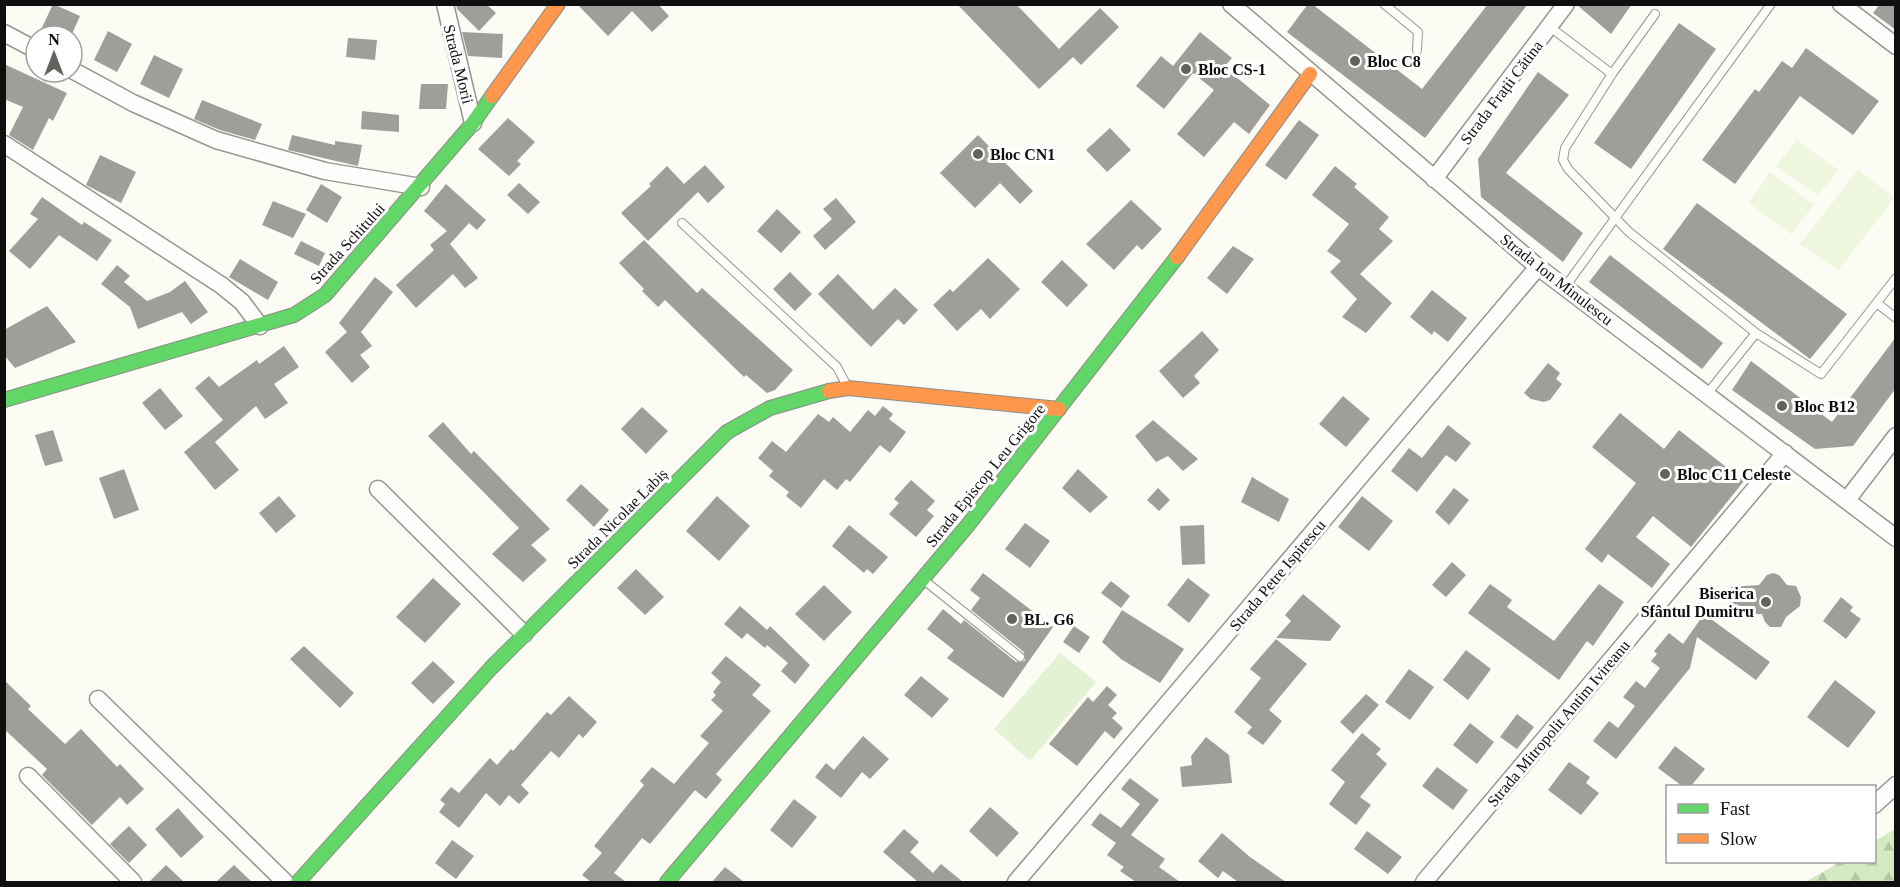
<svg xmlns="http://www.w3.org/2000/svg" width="1900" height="887" viewBox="0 0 1900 887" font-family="Georgia,serif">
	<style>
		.grass { fill: #e4f2d4 }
		.forest { fill: url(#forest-firs) }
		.pitch { fill: #eef6dd }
		.building { fill: #a09e99 }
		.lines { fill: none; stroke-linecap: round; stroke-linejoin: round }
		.lane-casing { stroke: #969592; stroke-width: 10 }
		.street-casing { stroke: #969592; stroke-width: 19 }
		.fast-casing { stroke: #8c8c89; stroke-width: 16 }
		.slow-casing { stroke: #8c8c89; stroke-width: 16 }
		.lane { stroke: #fffefd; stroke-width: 8 }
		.street { stroke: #fffefd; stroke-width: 16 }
		.fast { stroke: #63d668; stroke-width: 14 }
		.slow { stroke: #ff974d; stroke-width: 14 }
		.poi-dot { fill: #62625f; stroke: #fff; stroke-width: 2 }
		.labels { text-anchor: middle; stroke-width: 6; stroke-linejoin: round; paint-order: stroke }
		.poi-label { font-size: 16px; font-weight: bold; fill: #0f0f0f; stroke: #fff; text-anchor: start }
		.street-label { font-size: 16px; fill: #0f0f0f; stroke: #fff }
	</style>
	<defs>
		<pattern id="forest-firs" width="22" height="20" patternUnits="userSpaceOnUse" patternTransform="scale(1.5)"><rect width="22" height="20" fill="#d4eac1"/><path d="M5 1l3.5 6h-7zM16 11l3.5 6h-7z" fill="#b5c8a5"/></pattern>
	</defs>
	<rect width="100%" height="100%" fill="#fcfbf4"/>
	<path class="grass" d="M1060,653l36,29 -66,79 -36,-32z"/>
	<path class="forest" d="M1895,829v53h-90l35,-20h34l1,-21z"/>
	<path class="pitch" d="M1797,140l41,30 -20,25 -42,-29z
		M1858,170l37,28 -57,72 -38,-26z
		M1770,172l44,33 -23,29 -42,-31z"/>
	<path class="building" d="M53,4l27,12 -9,20h-23l-8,-4z
		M456,4h30l10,9 -17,18 -22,-22z
		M577,4h81l11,12 -17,16 -20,-21 -24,25z
		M957,4h59l43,45 41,-41 19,19 -38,38 -8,-8 -34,32z
		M1308,4h4l110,85 66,-85h40l-103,134 -138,-106z
		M1576,4h56l-21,30z
		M1880,4h16v26l-23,-17z
		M1679,23l37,26 -85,120 -37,-26z
		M108,31l24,13 -15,28 -23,-12z
		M462,32l41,2 -1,24 -34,-2z
		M1200,32l32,26 -8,9 46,38 -21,29 -15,-12 -30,35 -27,-23 37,-44 -21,-17 -29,36 -28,-23 25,-30 12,10z
		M348,38l29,2 -2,20 -29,-3z
		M1806,48l73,53 -26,34 -53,-39 -65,88 -33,-24 53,-71 4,3 23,-31 10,7z
		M154,55l29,14 -14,29 -29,-14z
		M4,64l63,29 -14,28 -4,-3 -16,32 -24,-15 14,-28 -19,-8z
		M1538,72l31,23 -63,78 77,60 -20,29 -82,-65 -3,-38z
		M421,84h27l-2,25h-27z
		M202,100l60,24 -7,16 -35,-10 -26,-11z
		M362,111l37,4v17l-38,-3z
		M508,118l27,24 -18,19 4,3 -12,12 -31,-27z
		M1299,120l20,15 -33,45 -21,-15z
		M1110,128l21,22 -24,22 -21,-22z
		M292,135l43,10v-4l27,4 -4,21 -70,-16z
		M978,135l55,56 -13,13 -20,-21 -25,25 -35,-35z
		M100,155l36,17 -15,31 -35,-18z
		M705,165l20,22 -17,16 -10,-11 -50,49 -27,-28 30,-27 -2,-2 18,-18 17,18z
		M1335,166l22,18 -3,3 35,30 -10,12 14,12 -33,33 32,29 -26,30 -24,-16 15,-18 -27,-27 11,-11 -14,-10 22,-27 -37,-29z
		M519,183l21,19 -12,12 -21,-19z
		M321,184l21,13 -15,26 -21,-13z
		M446,184l40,36 -9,10 -8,-7 -19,21 28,34 -13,10 -12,-14 -37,34 -20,-23 38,-35 -4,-5 17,-14 -23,-20z
		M42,197l40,28 2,-3 28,18 -15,21 -38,-26 -29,34 -21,-18 29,-32 -8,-5z
		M836,198l20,24 -31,28 -12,-14 19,-17 -9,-10z
		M1131,200l31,29 -20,21 -5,-5 -23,25 -28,-26z
		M273,201l33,13 -13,24 -31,-13z
		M1697,203l150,111 -37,45 -147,-110z
		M777,209l24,23 -20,21 -24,-22z
		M644,240l53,53 5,-5 91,82 -18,20 -8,3 -21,-18 -2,2 -79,-77 -7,7 -16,-16 2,-2 -25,-26z
		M301,241l24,12 -6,13 -25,-12z
		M1233,246l21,13 -27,35 -20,-16z
		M1610,255l113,88 -21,26 -113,-87z
		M988,258l32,31 -30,30 -9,-10 -24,22 -24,-26 17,-16 3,3z
		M240,259l38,23 -10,18 -39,-23z
		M1062,260l26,25 -21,22 -26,-25z
		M117,265l13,11 -6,6 23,19 23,-9 15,-11 23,31 -17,12 -9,-12 -44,17 -8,-22 -29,-23z
		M790,272l22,22 -17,17 -22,-22z
		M838,274l35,36 22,-22 23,22 -14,15 -6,-6 -27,28 -53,-53z
		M375,277l18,15 -32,40 11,14 -12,9 10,12 -18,16 -27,-31 22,-20 -8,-9z
		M1432,290l35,28 -19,24 -14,-11 -2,4 -22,-18z
		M47,306l29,36 -61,26 -11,-13v-25z
		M1202,331l17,19 -25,26 6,7 -17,15 -24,-27z
		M1896,337v51l-43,58 -38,3 -83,-59 19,-29 81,61z
		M284,346l15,21 -25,17 14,19 -23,16 -9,-13 -41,36 24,28 -24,20 -31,-38 39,-32 -28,-32 14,-12 10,11 38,-27 2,4z
		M1548,363l12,10 -4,6 6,5 -12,16 -6,2 -13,-3 -7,-6z
		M160,388l23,28 -18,14 -23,-27z
		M1343,396l27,23 -24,28 -27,-23z
		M883,406l10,8 -4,5 17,13 -16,21 -10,-8 -30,37 -4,-3 -9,11 -13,-11 -23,29 -15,-12 3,-4 -20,-16 4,-5 -15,-13 14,-17 14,11 32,-38 11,8 4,-5 17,15 18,-22 7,6z
		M642,407l26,24 -22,23 -25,-25z
		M1620,413l44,36 15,-19 65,51 -53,66 -38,-31 -17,21 34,27 -18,24 -44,-34 -6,9 -17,-14 51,-66 -44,-36z
		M1153,420l45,39 -15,12 -15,-15 -12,6 -21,-26z
		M443,422l28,32 3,-3 76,78 -19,16 16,15 -24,22 -31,-28 27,-26 -91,-92z
		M1448,425l23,18 -15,19 -10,-7 -29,37 -26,-21 18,-23 13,10z
		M53,430l10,31 -18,5 -10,-31z
		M124,469l15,41 -25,9 -15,-41z
		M1078,469l30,28 -18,16 -28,-25z
		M1252,477l37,22 -10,23 -38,-20z
		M911,480l24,21 -8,9 7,6 -18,21 -27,-23 10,-11 -5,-4z
		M581,484l28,26 -15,17 -28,-27z
		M1158,488l12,12 -11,11 -12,-11z
		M1454,488l15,12 -20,25 -14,-13z
		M279,496l17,20 -20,17 -17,-20z
		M717,496l33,30 -31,35 -33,-30z
		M1362,496l31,25 -24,30 -31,-24z
		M1025,523l25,18 -20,27 -25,-19z
		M849,525l39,32 -15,17 -6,-5 -3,4 -32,-27z
		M1204,525l1,39 -23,1 -2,-39z
		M1452,562l14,13 -20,22 -14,-12z
		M636,569l28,28 -19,18 -28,-27z
		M983,573l70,54 -50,71 -56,-40 7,-8 -27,-21 16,-20 18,15 3,-4 52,42 9,-1 -1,-9 -53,-42 9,-12 -10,-8z
		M1773,573l6,2 8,10 9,1 5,11 -1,9 -14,11 -5,10h-11l-5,-5 -3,-8 -30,1 -1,-28 28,-2 8,-10z
		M433,578l28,26 -36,39 -29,-26z
		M1188,578l22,17 -21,28 -22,-18z
		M1111,581l19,15 -9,12 -20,-15z
		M1490,584l22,16 -5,7 47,34 45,-57 25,18 -31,44 -6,-5 -28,39 -91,-67z
		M824,585l28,27 -28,29 -29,-27z
		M1303,594l38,32 -11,15 -54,-3 15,-17 -6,-6z
		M1841,597l12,10 -3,4 11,8 -15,20 -23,-18z
		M740,606l27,24 3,-4 40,39 -15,19 -14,-13 7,-8 -21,-18 -2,3 -18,-15 -5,6 -18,-15z
		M1122,610l62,39 -24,34 -39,-24 -19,-17z
		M1704,614l66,48 -14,18 -59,-43 -7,31 -74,91 -23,-18 16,-20 9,7 17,-22 -12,-9 13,-16 9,7 15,-20 -9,-7 6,-7 -3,-3 15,-18 14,11z
		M1074,626l16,11 -11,16 -16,-11z
		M1276,639l31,25 -38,46 13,11 -19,24 -16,-12 5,-6 -18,-15 27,-34 -11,-9z
		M304,646l50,47 -14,15 -50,-49z
		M1466,650l25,19 -23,31 -25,-20z
		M726,656l35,29 -9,10 19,16 -55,63 6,6 -16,19 -11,-9 -45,54 -8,-6 -28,35 12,9h-35l-9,-7 20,-22 -8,-7 50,-61 -4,-4 12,-14 22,17 35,-41 -9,-7 23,-25 -12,-11 5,-5 -3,-3 8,-10 -10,-9z
		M433,661l22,21 -22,22 -22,-21z
		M1409,669l25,18 -24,33 -25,-18z
		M921,676l28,23 -17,19 -28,-23z
		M4,680l27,26 -3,3 37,35 16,-15 36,38 3,-3 24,25 -17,16 -7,-8 -28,28 -50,-50 5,-6 -43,-40z
		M1835,680l41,32 -28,36 -41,-31z
		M1107,686l10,9 -9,10 9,8 -5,5 11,10 -9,11 -9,-8 -28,35 -28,-22 39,-47 5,5z
		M1366,694l13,11 -26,29 -13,-12z
		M569,696l28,26 -14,16 -4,-4 -20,24 -8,-7 -30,34 8,8 -10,11 -10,-9 -9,11 -14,-13 -27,35 -20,-16 6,-8 -5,-4 11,-13 8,6 31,-35 7,7 14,-16 2,2 34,-39 4,3z
		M1517,714l17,13 -17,22 -17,-12z
		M1470,723l24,19 -17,22 -24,-19z
		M1362,733l19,16 -5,5 11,10 -27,33 11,8 -15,20 -27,-21 16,-22 -14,-12z
		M863,736l26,23 -19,20 -8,-7 -21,26 -26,-21 11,-14 8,7z
		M1206,737l23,18 3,28 -50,4 -2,-20 12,-2 -1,-9z
		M1675,746l30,23 -14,17h-9l-24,-18z
		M1569,762l21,15 -4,6 13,10 -18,22 -33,-25z
		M1437,767l31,23 -15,20 -31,-24z
		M1130,778l29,22 -28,35 34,24 -6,8 21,15h-44l-16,-11 4,-4 -17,-12 9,-12 -25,-18 9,-12 24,17 -3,-2 19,-24 -19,-15z
		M794,799l23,18 -25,31 -22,-18z
		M990,807l29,26 -22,24 -28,-26z
		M178,808l26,29 -23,21 -26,-29z
		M129,826l18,19 -18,18 -19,-19z
		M904,829l15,13 -9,10 23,21 8,-9 22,18h-45l-35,-30z
		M1367,831l35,26 -14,17 -34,-25z
		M1222,833l28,24 36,25h-48l-15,-11 -5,7 -20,-17z
		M452,840l22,16 -18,23 -21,-16z
		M166,865l18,17h-35z
		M234,865l18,17h-36z
		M725,867l19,15h-32z"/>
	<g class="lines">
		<g class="lane-casing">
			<path id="lane" d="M1384,4l34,28 -1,18
				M1550,27l62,47 -47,74 -2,12 5,9 61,63 127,101 65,41 75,-96
				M1612,74l43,-60
				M682,223l155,144 10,19
				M1565,287l206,-283
				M1878,304l18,14
				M1707,394l49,-61
				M925,581l95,76"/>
		</g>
		<g class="street-casing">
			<path id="street" d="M445,4l28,119
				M1231,4l307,263 358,271
				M1841,4l55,42
				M4,33l32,17
				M72,70l61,33 83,37 109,31 96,16
				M4,144l217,141 21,17 18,24
				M1434,179l132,-175
				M378,489l146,145
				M1847,500l49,-64
				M98,699l187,183
				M28,776l105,106
				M1874,805l22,-20
				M1016,882l522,-615
				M1424,882l361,-429"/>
		</g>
		<g class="fast-casing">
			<path id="fast" d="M4,400l290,-85 31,-20 148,-172 19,-27
				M298,882l193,-214 236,-236 43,-24 59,-17
				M667,882l301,-357 209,-268"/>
		</g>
		<g class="slow-casing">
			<path id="slow" d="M492,96l66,-92
				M1177,257l133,-183
				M829,391l19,-3 211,21"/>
		</g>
		<use href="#lane" class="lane"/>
		<use href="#street" class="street"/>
		<use href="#fast" class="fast"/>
		<use href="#slow" class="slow"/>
	</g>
	<g class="poi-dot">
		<circle cx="1355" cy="61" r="6"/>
		<circle cx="1186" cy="69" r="6"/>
		<circle cx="978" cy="154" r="6"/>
		<circle cx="1782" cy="406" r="6"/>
		<circle cx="1665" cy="474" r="6"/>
		<circle cx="1766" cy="602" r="6"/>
		<circle cx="1012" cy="619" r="6"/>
	</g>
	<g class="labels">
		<g class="poi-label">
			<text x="1367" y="67">Bloc C8</text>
			<text x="1198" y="75">Bloc CS-1</text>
			<text x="990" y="160">Bloc CN1</text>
			<text x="1794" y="412">Bloc B12</text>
			<text x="1677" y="480">Bloc C11 Celeste</text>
			<text x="1754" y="599" text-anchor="end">Biserica<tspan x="1754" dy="18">Sfântul Dumitru</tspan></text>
			<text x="1024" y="625">BL. G6</text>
		</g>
		<g class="street-label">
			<text transform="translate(459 64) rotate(76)" y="6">Strada Morii</text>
			<text transform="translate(1501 92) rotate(-53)" y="6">Strada Frații Cătina</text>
			<text transform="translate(347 243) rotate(-48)" y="6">Strada Schitului</text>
			<text transform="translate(1557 279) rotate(38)" y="6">Strada Ion Minulescu</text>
			<text transform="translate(985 475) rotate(-51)" y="6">Strada Episcop Leu Grigore</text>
			<text transform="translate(617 518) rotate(-45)" y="6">Strada Nicolae Labiș</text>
			<text transform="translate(1277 575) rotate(-50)" y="6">Strada Petre Ispirescu</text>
			<text transform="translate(1558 723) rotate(-50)" y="6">Strada Mitropolit Antim Ivireanu</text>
		</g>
	</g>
	<rect width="1900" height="887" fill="none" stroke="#0f0f0f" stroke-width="12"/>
	<rect x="1666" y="785" width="210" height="78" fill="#ffffff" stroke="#9f9f9f" stroke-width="1.5"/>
	<rect x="1678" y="804" width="30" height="9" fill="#63d668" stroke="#9f9f9f" stroke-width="1.5"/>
	<text x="1720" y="815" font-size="18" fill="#0f0f0f">Fast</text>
	<rect x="1678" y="834" width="30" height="9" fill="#ff974d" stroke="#9f9f9f" stroke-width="1.5"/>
	<text x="1720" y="845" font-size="18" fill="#0f0f0f">Slow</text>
	<g transform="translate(54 54)"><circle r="28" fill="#ffffff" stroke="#9f9f9f" stroke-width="1.5"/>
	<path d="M0-4.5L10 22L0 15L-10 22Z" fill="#62625f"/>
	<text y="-9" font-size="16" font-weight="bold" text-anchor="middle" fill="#0f0f0f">N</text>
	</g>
</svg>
